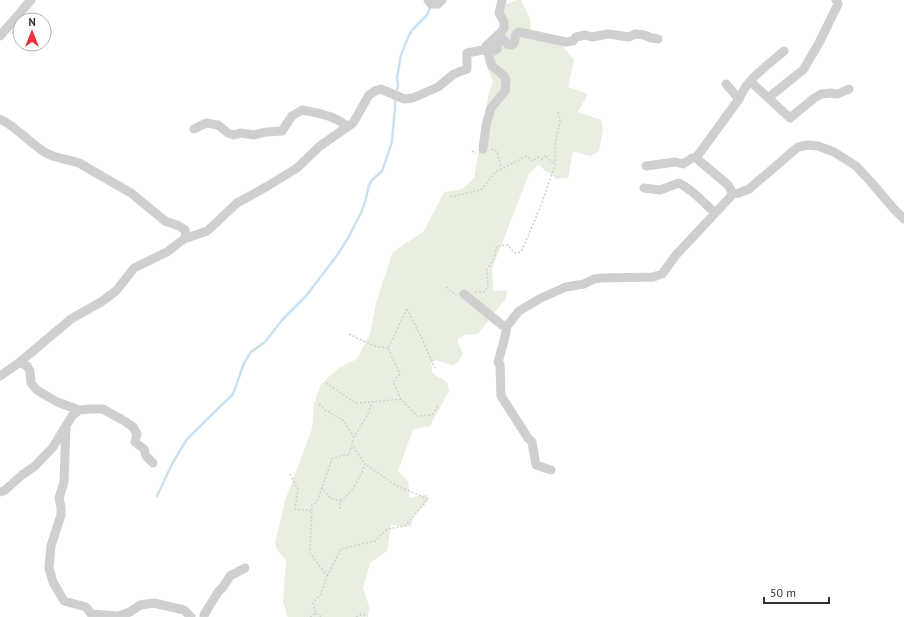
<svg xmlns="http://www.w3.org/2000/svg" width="904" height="617" viewBox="0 0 904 617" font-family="'PT Sans',sans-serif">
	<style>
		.green { fill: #e8eee0 }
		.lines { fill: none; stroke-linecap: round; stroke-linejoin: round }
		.stream { stroke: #cce1ee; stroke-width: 2.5 }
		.path { stroke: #cfcfcf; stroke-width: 1.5; stroke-dasharray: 2 2; stroke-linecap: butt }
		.street { stroke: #cfcfcf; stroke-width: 9 }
	</style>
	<rect width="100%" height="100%" fill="#fff"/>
	<path class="green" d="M517,0h4l8,16 4,25 21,-6 20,25 -6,27 20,7 -10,18 23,8 2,10 -4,21 -9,5 -17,-5 -5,27 -11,1 -19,-14 -9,9 -37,95 1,22 14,-1 -1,8 -28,36 -14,1 -7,5 6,14 -6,9 -5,2 -17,-5 -4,3 2,11 14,8 2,9 -19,35 -17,3 -15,42 10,10 2,17 18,-4 -3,11 -12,11 -2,11 -20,-2 -4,26 -17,12 -7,25 7,21 -4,8h-78l-5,-15 3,-42c-5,-6 -10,-9 -11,-17l10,-42 27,-72 2,-26 6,-16 2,-4 17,-15 18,-9 13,-25 6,-31 17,-51 31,-21 20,-39 18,-3 12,-11 14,-81 5,-15 -8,-20 4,-24 16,-5 -10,-19v-5z"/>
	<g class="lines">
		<path class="stream" d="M157,496l15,-32 15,-25 46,-45 11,-31 7,-11 14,-10 17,-22 24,-24 32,-42 10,-16 13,-25 4,-11 4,-17 3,-5 10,-9 10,-29 3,-34v-12l3,-10 -1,-9 4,-22 8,-20 4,-6 14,-14 4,-10"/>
		<path class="path" d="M491,149l6,2 4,17
			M472,151l4,3
			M450,197l31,-7 14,-18 32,-16 5,5 6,-4 4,2 3,-4 10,10
			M446,287l10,8
			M475,292h9l4,-5 -1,-17 7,-12 3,-12 11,-1 6,8 7,-1 19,-44 15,-43v-22l5,-22 -2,-9
			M407,309l-19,39 12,26 -7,8 8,17 16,17 15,-1 7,-10
			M407,309l16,32 12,27
			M349,334l25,12 14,2
			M326,383l30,20 16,-1
			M319,404l6,6 18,10 11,17
			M290,474l8,15 -3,20 16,2
			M321,487l9,11 10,3
			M340,509v-8c11,-6 21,-25 25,-37l-13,-19
			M327,576l14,-27 34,-8 12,-12 18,-3 23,-27 -31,-13 -32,-22
			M316,613l6,4
			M310,617l6,-4 -3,-10 8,-9 6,-18 -17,-23 2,-48 5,-3 15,-43 11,-4h6l5,-18 14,-23 4,-12 29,-3
			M356,617l6,-3 6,2"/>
		<path class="street" d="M428,0l3,4h7l4,-4
			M0,36l31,-36
			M751,82l39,36 23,-19 8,-5 9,-1 8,1 11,-5
			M726,84l13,15
			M768,98l35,-28 15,-25 20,-41 -2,-4
			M0,119c17,8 29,24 46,34 11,6 22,6 33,10l52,30 34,28 14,5 6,4 1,5 -2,4
			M194,129l12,-6 12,2 10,8 6,2 7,-2 13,2 12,-3 16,-1 10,-15 10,-6c12,2 34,6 43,15l1,2
			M483,149l3,-24 5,-17 14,-17 1,-10 -2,-5 -12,-10 -6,-20 15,-14 3,-4v-6l-5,-9 3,-13
			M646,166l29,-4 8,2 9,-6h4
			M644,188l16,2 19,-7c14,7 25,20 36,30
			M733,194l-5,-9 -32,-27 43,-59c8,-20 29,-34 45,-48
			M464,294l38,31 5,1
			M20,362l7,4 3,5 1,12 6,7 20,12 22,8
			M0,376l20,-14 51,-43 30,-17 15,-11 18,-23 33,-16 17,-13 23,-8 11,-10 19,-18 29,-16 31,-19 23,-22 33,-23 16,-28 6,-4 6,-2 23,10 9,-1 25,-11 16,-13 13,-5v-16l16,-3 11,1 3,-2 1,-12h3l6,7 5,1 2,-2 2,-9 3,-2 47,10 7,-1 3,-4 9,-2 7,2 16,-3 21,3 6,-3 9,1 7,3 7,1
			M66,426l-2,56 -5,16 2,9v8l-10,31 -2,22 4,14 11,19 22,6 5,7 27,2 12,-4 10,-7 14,-2 30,7 7,7
			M551,470l-15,-5 -4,-23 -4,-4 -27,-42 -1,-32 -2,-2 6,-21 3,-15 12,-15 22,-13 25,-11 18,-3 10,-5 8,-1 51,-1 9,-3 14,-19 57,-61 6,-1 10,-4 49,-42 10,-2 10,1 16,6 22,14 15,16 22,26 11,11
			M0,492l4,-1 18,-16 13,-9 18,-19 19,-31 7,-6 12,-1h12l23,13 7,5 4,7 -2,8 9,7 2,7 7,7
			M204,617v-2l14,-23 5,-5 7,-11 15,-8"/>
	</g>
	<g transform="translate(32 32)"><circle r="19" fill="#ffffff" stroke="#adadad"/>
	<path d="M0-3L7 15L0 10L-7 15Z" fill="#eb313d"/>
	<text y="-6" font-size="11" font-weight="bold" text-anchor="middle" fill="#323232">N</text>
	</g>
	<path d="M764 597v6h65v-6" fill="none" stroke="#323232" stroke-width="2"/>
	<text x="770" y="597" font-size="12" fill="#323232" stroke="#ffffff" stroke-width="3" paint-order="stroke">50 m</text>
</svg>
